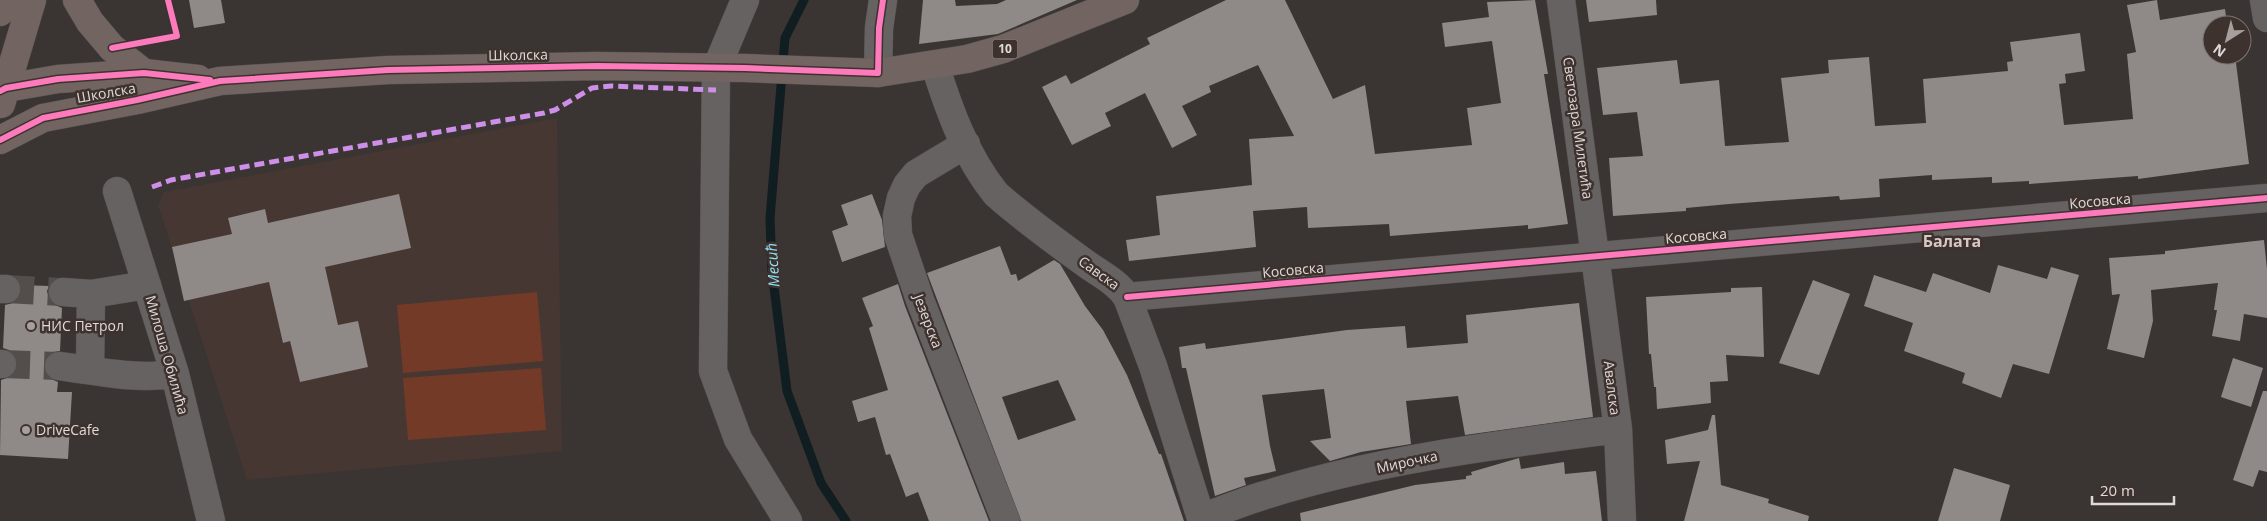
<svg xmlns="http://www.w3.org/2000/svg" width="2267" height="521" viewBox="0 0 2267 521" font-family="'Open Sans',sans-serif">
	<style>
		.built { fill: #473732 }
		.green { fill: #743a28 }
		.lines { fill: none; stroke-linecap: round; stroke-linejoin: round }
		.stream { stroke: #101d21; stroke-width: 9 }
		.building { fill: #8f8987; fill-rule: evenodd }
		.minor-tunnel { stroke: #534d4b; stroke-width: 28; stroke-dasharray: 28 14; stroke-linecap: butt }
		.minor-casing { stroke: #575250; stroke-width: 29 }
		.major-casing { stroke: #575250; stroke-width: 29 }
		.minor { stroke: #666261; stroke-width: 28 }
		.major { stroke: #726461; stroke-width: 28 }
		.quiet { stroke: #ce8fe9; stroke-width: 5; stroke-dasharray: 10 5; stroke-linecap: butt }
		.cycleway-casing { stroke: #3e322f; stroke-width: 9 }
		.cycleway { stroke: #fd7abc; stroke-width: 6 }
		.poi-dot { fill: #a69f9d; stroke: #3e322f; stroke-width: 2 }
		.labels { text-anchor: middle; stroke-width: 5; stroke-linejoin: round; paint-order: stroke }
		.shield { fill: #3e322f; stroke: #afa7a5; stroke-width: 1 }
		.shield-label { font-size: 12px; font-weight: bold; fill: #e0d9d7 }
		.street-label { font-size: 14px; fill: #e0d9d7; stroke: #3e322f }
		.poi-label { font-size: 14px; fill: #e0d9d7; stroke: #3e322f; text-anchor: start }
		.water-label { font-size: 15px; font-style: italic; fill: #8fe0f5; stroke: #3e322f }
		.quarter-label { font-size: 16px; font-weight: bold; fill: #d7c8c4; stroke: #3e322f }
	</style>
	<rect width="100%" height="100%" fill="#3a3432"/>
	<path class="built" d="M557,118l5,333 -315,29 -89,-275 6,-13z"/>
	<path class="green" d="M537,292l6,69 -140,12 -6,-68z
		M541,368l5,62 -138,10 -5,-62z"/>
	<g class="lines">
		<path class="stream" d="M804,0l-19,38 -15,180 2,53 15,120 34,92 25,38"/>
	</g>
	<path class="building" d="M189,0h32l4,23 -31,5z
		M923,0h32l1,6 41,-2 9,-4h71l-79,34 -79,10z
		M1226,0h59l48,99 32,-14 10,69 97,-9 -5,-37 34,-5 -9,-62 -47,6 -3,-24 47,-6 -2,-15 48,-2 13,74h-4l24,150 -40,5v-4l-138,11 -1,-12 -81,4 -1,-21 -54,4 3,36 -127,14 -3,-21 34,-5 -4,-39 96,-11 -3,-46 45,-3 -36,-71 -49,21 2,6 -29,14 15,29 -25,13 -27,-55 -40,20 6,13 -39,19 -30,-58 24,-12 5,9 79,-40 -3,-6z
		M1586,0h70l1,15 -68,7z
		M2157,0l3,20 65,-11 2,16h-15v30h21l1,8h2l13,101 -111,15v-3l-109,8v-3l-37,2v-6l-60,3v-5l-53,4 1,18 -40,3 -1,-4 -110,8 -43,4v3l-73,5 -4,-58 34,-2 -6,-44 -34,3 -6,-47 80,-8 3,24 39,-4 6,66 64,-4 -8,-64 48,-5 -1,-13 41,-3 6,69 51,-3 -3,-44 85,-8 -1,-9 6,-1 -3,-19 70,-9 5,38 -20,3 1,9 -7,1 5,41 69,-6 -6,-65 9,-2 -9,-47z
		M399,194l12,54 -86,19 13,58 20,-4 10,46 -68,15 -10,-41 -7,2 -14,-61 -85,19 -12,-54 60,-13 -4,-16 37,-9 3,14z
		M872,194l10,26 3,27 -43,15 -10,-31 16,-6 -7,-20z
		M2264,240l3,29v49l-23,-4 -4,27 -28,-5 5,-26h-3l4,-27 -67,7 2,31 -9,37 -37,-9 13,-55 -8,1 -3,-37 56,-4v-3z
		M1000,246l11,29 5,-1 2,7 36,-21 6,4 25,42 18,24 24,45 32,79h2l23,67h-163l-94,-248zM1058,380l18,40 -58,20 -16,-43z
		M1998,265l49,14 4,-12 28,8 -30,99 -36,-10 -12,34 -39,-15 3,-10 -61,-22 9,-28 -49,-17 10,-31 52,17 7,-19 57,20z
		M1813,280l37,14 -31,81 -40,-12z
		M898,284l7,22 84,215h-60l-11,-29 -12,5 -16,-43 -4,1 -11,-38 -17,5 -6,-21 36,-11 -19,-62 4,-2 -11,-28z
		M20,285l29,1 -2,5 2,8 6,6 7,3 -2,43 -7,1 -6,4 -3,8 1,8 4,6 9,4 -1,10h15l-4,67 -68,-4 1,-75 9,-3 6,-6 2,-7 -3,-8 -6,-6 -6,-2 2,-43 8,-2 6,-6z
		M1762,287l2,70 -38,-2 2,26 -18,1 1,21 -54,6 -1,-22h-2l-3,-33h-2l-3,-57 85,-5v-4z
		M1579,303l14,114 -128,18 -7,-39 -52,5 5,43 -50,8 -31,9 -20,-20 21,-3 -7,-49 -62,6 8,51 6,25 -32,7 2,7 -31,11 -29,-128h-4l-3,-21 26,-4 1,6 141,-19 58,-4 2,22 61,-5 -2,-28z
		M2233,358l30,10 -12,39 -30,-10z
		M2263,391h4v81l-8,-2 -6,17 -20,-7z
		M1712,415h3l6,70 48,14 -1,4 41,13 -1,5h-124l16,-60 -33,3 -2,-24 43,-10z
		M1519,458l2,11 43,-7 1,12 31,-3 6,50h-301l-1,-8 115,-28 51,-6v-3l6,-1 -1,-3z
		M1954,468l56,17 -10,36h-62z"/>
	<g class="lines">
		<path class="minor-tunnel" d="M6,289l57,3
			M2,364l57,2"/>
		<g class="minor-casing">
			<path id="minor" d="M745,0l-29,69 -3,302 25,68 50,82
				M1561,0l57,429 4,92
				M2264,0l3,18
				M935,65c14,45 31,92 61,129 28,25 59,47 89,69 15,11 32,19 42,34l26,69 49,155
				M878,73l1,-45 4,-28
				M966,144l-50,30 -9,11 -6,13 -4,18 1,19 22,65 86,221
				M117,191l58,183 36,147
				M0,289h6
				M63,292l28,2 56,-9
				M1127,297l1140,-99
				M0,364h2
				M59,366c39,5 77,14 116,8
				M90,370l1,-76
				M1201,518c20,-7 41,-16 61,-22 115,-37 236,-51 356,-67"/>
		</g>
		<g class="major-casing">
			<path id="major" d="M77,0l13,22 22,26 32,25
				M0,12l4,-12
				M0,91l6,-3 52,-9 86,-6 54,6
				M1,104l31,-104
				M0,140l43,-22 94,-18 83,-19 168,-11 209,-4 148,2 133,5 89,-14 36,-10 122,-49"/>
		</g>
		<use href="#minor" class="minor"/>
		<use href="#major" class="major"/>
		<path class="quiet" d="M152,187l19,-7 373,-67 11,-3 37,-22 19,-2 105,4"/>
		<g class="cycleway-casing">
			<path id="cycleway" d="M112,48l65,-12 -9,-36
				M0,91l6,-3 52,-9 86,-6 66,7
				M0,140l43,-22 94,-18 83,-19 168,-11 209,-4 148,2 133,5 1,-45 4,-28
				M1127,297l1140,-99"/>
		</g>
		<use href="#cycleway" class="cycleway"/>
	</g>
	<g class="poi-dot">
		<circle cx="31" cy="326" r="5"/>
		<circle cx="26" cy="430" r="5"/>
	</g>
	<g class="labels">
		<rect class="shield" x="992.5" y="39.5" width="25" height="19" rx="4"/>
		<g class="shield-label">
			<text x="1005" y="53">10</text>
		</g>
		<g class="street-label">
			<text transform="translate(518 55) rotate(-1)" y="5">Школска</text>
			<text transform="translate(106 93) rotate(-10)" y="5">Школска</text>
			<text transform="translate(1578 128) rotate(82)" y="5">Светозара Милетића</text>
			<text transform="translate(2100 201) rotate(-5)" y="5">Косовска</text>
			<text transform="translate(1696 236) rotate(-5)" y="5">Косовска</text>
			<text transform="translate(1293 270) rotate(-5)" y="5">Косовска</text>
			<text transform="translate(1099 273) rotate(36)" y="5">Савска</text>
			<text transform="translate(928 321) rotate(69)" y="5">Језерска</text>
			<text transform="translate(167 355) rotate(74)" y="5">Милоша Обилића</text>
			<text transform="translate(1612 388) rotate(83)" y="5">Авалска</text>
			<text transform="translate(1407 462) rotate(-12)" y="5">Мирочка</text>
		</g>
		<g class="poi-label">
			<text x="41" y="331">НИС Петрол</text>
			<text x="36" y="435">DriveCafe</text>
		</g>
		<g class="water-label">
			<text transform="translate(773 265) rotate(-94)" y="5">Месић</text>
		</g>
		<g class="quarter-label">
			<text x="1952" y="247">Балата</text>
		</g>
	</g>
	<g transform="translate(2227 40) rotate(216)"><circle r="24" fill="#3e322f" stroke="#7f7572"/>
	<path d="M0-4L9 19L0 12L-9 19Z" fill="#a69f9d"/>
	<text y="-8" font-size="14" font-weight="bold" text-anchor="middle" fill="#e0d9d7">N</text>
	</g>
	<path d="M2092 496v8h82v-8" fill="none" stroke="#e0d9d7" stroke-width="2.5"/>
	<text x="2100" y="496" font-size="15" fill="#e0d9d7" stroke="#3e322f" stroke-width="4" paint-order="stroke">20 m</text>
</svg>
